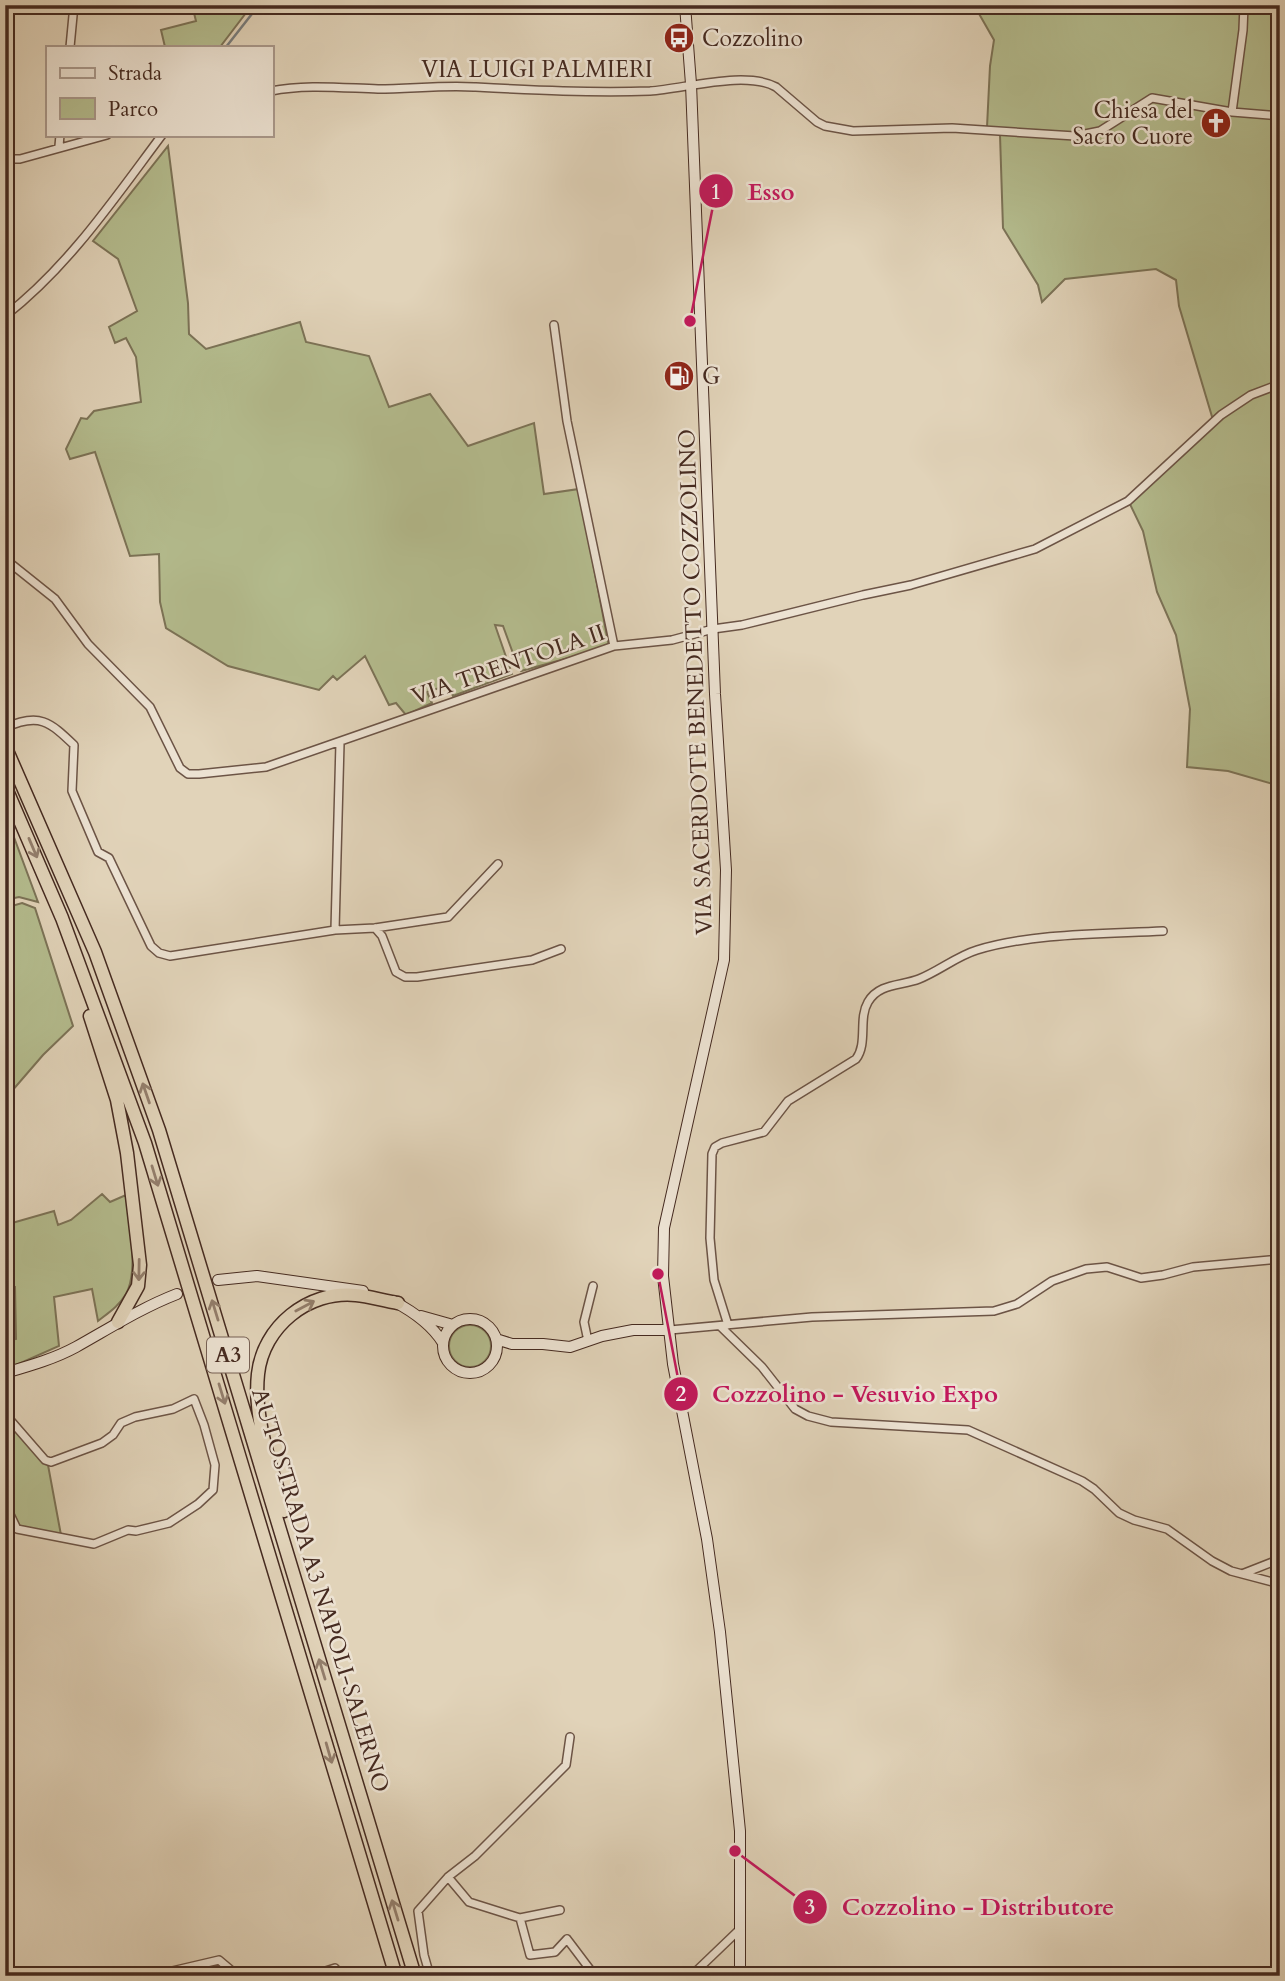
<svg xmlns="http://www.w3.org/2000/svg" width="1285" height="1981" viewBox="0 0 1285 1981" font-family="Cardo,serif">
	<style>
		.green { fill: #b4bc8e; stroke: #7c7357; stroke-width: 2 }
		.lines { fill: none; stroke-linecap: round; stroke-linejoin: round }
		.stream { stroke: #787d7d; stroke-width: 2.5 }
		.street-casing { stroke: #6c5446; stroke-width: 10 }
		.secondary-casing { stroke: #452a20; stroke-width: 12 }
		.highway-casing { stroke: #452a20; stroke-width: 15 }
		.street { stroke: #ece2d2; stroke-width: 7 }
		.secondary { stroke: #ece2d2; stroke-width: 10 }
		.highway { stroke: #e1d3b9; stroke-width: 12 }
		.oneway { stroke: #937e6c }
		.labels { text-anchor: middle; stroke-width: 5; stroke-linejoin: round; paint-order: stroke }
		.shield { fill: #ece2d2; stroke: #776155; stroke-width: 2 }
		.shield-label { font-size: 21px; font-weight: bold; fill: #452a20 }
		.poi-label { font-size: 23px; fill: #452a20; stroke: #ece2d2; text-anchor: start }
		.street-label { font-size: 23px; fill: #452a20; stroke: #ece2d2 }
		.leader { fill: none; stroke: #c2185b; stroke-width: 2.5 }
		.callout-dot { fill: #c2185b; stroke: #ece2d2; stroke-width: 2.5 }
		.mark-label { font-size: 21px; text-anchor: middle; font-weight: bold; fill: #fff }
		.callout-label { font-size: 24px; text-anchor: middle; font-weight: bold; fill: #c2185b; stroke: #ece2d2; stroke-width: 5; stroke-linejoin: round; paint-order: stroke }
	</style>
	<rect width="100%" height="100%" fill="#e1d3b9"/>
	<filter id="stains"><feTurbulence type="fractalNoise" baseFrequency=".00286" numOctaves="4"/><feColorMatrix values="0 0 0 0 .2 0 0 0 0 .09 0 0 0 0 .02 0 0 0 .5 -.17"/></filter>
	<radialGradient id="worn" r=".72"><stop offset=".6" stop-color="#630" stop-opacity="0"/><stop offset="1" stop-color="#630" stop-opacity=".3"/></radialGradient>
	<path class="green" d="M192,5h60l-32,42h-55l-4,-17 35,-9z
		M974,5h306v781l-52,-15 -41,-4 3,-58 -14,-74 -19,-43 -14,-61 -16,-33 86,-78 -34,-114 -3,-26 -20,-11 -91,10 -23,23 -4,-17 -35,-57 -3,-93 -13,-8 3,-61 4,-26z
		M168,146l20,157 1,31 17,15 94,-27 6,20 63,14 20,51 41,-13 38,52 66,-23 10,71 35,-5 30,158 -88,24 -3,-4 -15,-41 -8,-1 17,49 -59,22 -5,-11 -21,7 5,11 -26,12 -10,-12 -7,2 -24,-49 -28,24 -4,-4 -14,14 -91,-24 -62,-38 -6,-26 -1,-48 -29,2 -35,-104 -25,7 -4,-10 15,-31 6,1 7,-8 47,-9 -5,-45 -10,-19 -11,5 -6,-16 28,-16 -19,-52 -25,-18z
		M5,813l33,89 -19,-5 -14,3z
		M22,903l13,5 38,118 -30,29 -38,44v-191z
		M102,1194l8,8 16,-7c3,26 13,76 0,99 -7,12 -18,19 -28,27l-6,-32 -38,8 5,49 -54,24v-29l11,-2 -1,-52 -10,-1v-61l49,-14 4,14 13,-5z
		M449 1346a21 21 0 1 1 42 0a21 21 0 1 1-42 0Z
		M5,1420l43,45 13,70c-12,-3 -28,-3 -39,-8 -22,-10 -17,-85 -17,-107z"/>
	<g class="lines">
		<path class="stream" d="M226,47l33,-42"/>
		<g class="street-casing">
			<path id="street" d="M70,47l4,-42
				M271,91c34,-7 72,-3 107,-2 32,0 64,-4 96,-2 59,3 117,6 176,4 34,-2 95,-21 126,-4l41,35 8,4 28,5 99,-3 123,8 25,-5 52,-33 80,14 48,4
				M1232,112l11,-82 1,-25
				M59,146l1,-11
				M5,159h15l87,-24
				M5,316c64,-50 109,-117 157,-181
				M554,325l13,96 47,225
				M5,559l50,40 33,45 62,63 30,61 8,6h11l67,-7 348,-121 58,-6 41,-11 29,-4 121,-30 48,-10 124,-36 93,-48 93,-86 30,-20 29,-11
				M5,728c34,-16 45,-6 69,17l-2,46 26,61 11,6 42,88 8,7 11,3 165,-26 5,-187
				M375,928l7,8 14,36 9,5h12l115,-17 29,-11
				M335,930l40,-2 73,-11 50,-53
				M728,1325l-14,-45 -4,-42 2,-84 3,-7 7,-4 42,-11 24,-31 68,-42c12,-16 2,-40 12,-57 11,-19 33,-16 51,-23 20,-8 38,-23 58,-29 55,-17 128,-16 186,-19
				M720,1326l42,41 33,42 13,7 23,6 137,8 114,51 12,8 25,24 15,7 33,9 45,32 19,10 49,13
				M670,1330l142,-13 182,-6 23,-7 35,-23 34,-12 21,-2 34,11 22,-3 30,-8 87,-8
				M588,1341l-4,-19 9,-36
				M5,1414l40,46 6,2 51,-19 11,-8 8,-12 14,-6 38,-8 21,-10 10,26 11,40 -2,25 -15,14 -29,19 -33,8 -8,-1 -34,14 -77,-15 -12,-25
				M1242,1574l38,-15
				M448,1877l21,25 38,12 13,4 40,-8
				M520,1918l10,37 25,-3 12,-13 28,37
				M162,1976l10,-5 47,-11 19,16
				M310,1976l25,-8 7,8
				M430,1976l-6,-21 -6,-44 30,-34 27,-21 91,-91 4,-28
				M691,1976l49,-47"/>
		</g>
		<g class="secondary-casing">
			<path id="secondary" d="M685,5l6,79 24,610 11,176 -2,90 -60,268 -1,48 10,88 34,175 13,93 20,199v145
				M218,1280l39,-4 106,15
				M393,1301c19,10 39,24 50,42
				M421,1316l32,9
				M443 1346a27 27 0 1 1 54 0a27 27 0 1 1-54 0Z
				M496,1339l16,5h31l27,3 32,-11 31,-6h37
				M5,1373c24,-7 49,-14 71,-26 34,-19 65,-39 101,-53"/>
		</g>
		<g class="highway-casing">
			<path id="highway" d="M5,746l90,206 64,178 256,846
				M5,786l57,132 83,225 251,833
				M90,1016l27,84 10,53 13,112 -2,21 -20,36
				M284,1511c-12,-44 -31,-91 -26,-137 5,-47 50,-84 98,-79 13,1 28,6 42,8"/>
		</g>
		<use href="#street" class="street"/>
		<use href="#secondary" class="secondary"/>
		<use href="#highway" class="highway"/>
	</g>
	<defs><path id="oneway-shaft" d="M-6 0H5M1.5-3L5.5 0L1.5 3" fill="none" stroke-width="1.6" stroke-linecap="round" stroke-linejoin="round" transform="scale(1.75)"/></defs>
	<g class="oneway">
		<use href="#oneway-shaft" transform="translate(33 848) rotate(67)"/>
		<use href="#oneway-shaft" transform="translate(146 1093) rotate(-109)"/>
		<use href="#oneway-shaft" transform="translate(155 1176) rotate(73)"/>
		<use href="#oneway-shaft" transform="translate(139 1270) rotate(91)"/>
		<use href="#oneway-shaft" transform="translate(305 1306) rotate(-28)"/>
		<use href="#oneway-shaft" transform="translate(215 1310) rotate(-107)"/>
		<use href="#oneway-shaft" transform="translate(222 1394) rotate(73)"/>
		<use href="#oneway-shaft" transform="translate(322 1669) rotate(-107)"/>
		<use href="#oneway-shaft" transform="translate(329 1753) rotate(74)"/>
		<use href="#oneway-shaft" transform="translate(395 1910) rotate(-107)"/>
	</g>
	<defs>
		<g id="bus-disc" transform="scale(1.575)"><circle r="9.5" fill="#8f2418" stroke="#ece2d2"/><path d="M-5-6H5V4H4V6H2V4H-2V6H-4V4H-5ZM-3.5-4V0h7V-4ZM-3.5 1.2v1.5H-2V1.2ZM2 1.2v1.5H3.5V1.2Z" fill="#fff"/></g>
		<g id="church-disc" transform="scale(1.575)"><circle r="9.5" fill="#8f2418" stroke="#ece2d2"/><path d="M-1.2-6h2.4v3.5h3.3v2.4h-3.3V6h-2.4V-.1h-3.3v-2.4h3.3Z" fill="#fff"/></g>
		<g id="fuel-disc" transform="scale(1.575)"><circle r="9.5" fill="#8f2418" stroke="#ece2d2"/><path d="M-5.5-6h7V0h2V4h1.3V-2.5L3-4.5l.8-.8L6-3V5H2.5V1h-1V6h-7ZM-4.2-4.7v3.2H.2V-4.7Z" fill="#fff"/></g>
	</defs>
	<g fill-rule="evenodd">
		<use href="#bus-disc" x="679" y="38"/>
		<use href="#church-disc" x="1216" y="123"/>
		<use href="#fuel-disc" x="679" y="376"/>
	</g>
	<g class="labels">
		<rect class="shield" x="207" y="1337.5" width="42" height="35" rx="5"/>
		<g class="shield-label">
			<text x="228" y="1362">A3</text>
		</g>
		<g class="poi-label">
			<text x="702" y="46">Cozzolino</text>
			<text x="1193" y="118" text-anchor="end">Chiesa del<tspan x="1193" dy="26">Sacro Cuore</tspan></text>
			<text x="702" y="384">G</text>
		</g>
		<g class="street-label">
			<text x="537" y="77">VIA LUIGI PALMIERI</text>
			<text transform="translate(508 664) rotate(-19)" y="8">VIA TRENTOLA II</text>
			<text transform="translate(695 682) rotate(-92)" y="8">VIA SACERDOTE BENEDETTO COZZOLINO</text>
			<text transform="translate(321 1590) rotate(73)" y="8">AUTOSTRADA A3 NAPOLI-SALERNO</text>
		</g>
	</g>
	<path class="leader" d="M690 321L716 191M658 1274L681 1394M735 1851L810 1907"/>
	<g class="callout-dot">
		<circle cx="690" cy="321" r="7"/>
		<circle cx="658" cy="1274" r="7"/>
		<circle cx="735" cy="1851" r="7"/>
		<circle cx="716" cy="191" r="18"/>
		<circle cx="681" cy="1394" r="18"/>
		<circle cx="810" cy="1907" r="18"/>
	</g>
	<g class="mark-label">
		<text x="716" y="199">1</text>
		<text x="681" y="1401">2</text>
		<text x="810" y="1914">3</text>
	</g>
	<g class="callout-label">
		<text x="771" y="200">Esso</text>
		<text x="855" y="1402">Cozzolino - Vesuvio Expo</text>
		<text x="978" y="1915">Cozzolino - Distributore</text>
	</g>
	<rect width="1285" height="1981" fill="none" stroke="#e1d3b9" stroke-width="28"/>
	<rect x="7" y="7" width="1271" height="1967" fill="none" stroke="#452a20" stroke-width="3.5"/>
	<rect x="14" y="14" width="1257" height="1953" fill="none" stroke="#452a20" stroke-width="2"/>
	<rect x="46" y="46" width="228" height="91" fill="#ece2d2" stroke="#a9988b" stroke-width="2"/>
	<rect x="60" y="68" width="35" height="10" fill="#ece2d2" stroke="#a9988b" stroke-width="2"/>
	<text x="108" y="80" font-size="21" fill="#452a20">Strada</text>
	<rect x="60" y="98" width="35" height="21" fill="#b4bc8e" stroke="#a9988b" stroke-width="2"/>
	<text x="108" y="116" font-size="21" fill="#452a20">Parco</text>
	<rect width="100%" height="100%" filter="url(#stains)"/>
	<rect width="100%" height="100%" fill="url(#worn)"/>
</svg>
